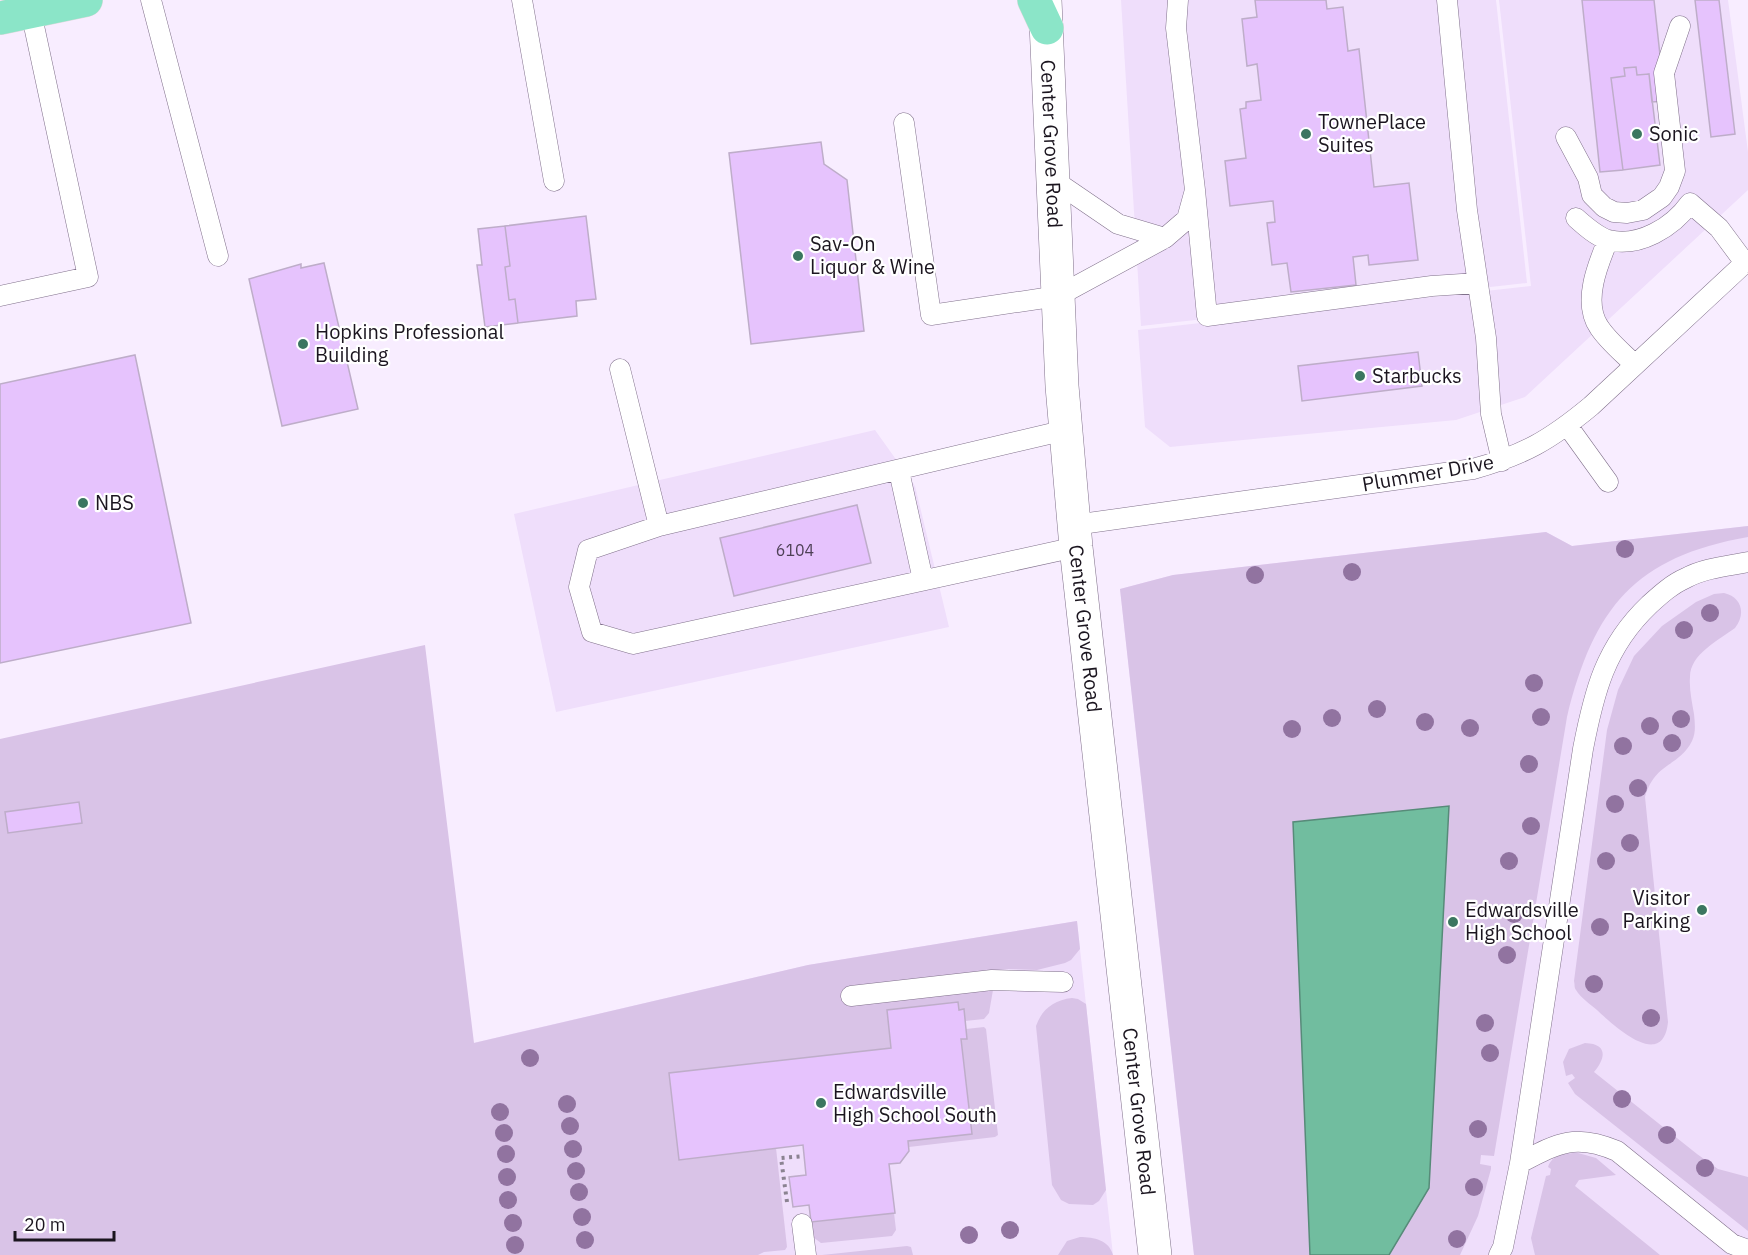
<svg xmlns="http://www.w3.org/2000/svg" width="1748" height="1255" viewBox="0 0 1748 1255" font-family="'IBM Plex Sans',sans-serif">
	<style>
		.built { fill: #efdefb }
		.green { fill: #d9c3e7 }
		.water { fill: #71bd9f; stroke: #578b79; stroke-width: 1.5 }
		.building { fill: #e6c3fd; stroke: #beadc9; stroke-width: 1.5 }
		.lines { fill: none; stroke-linecap: round; stroke-linejoin: round }
		.service-casing { stroke: #80718b; stroke-width: 21 }
		.tertiary-casing { stroke: #80718b; stroke-width: 34 }
		.primary-casing { stroke: #dbdadb; stroke-width: 34 }
		.path { stroke: #8b8391; stroke-width: 4; stroke-dasharray: 3 4.5; stroke-linecap: butt }
		.service { stroke: #fff; stroke-width: 20 }
		.tertiary { stroke: #fff; stroke-width: 33 }
		.primary { stroke: #8be5c8; stroke-width: 33 }
		.tree { fill: #9173a0 }
		.poi-dot { fill: #3b7660; stroke: #fff; stroke-width: 2 }
		.labels { text-anchor: middle; stroke-width: 4.5; stroke-linejoin: round; paint-order: stroke }
		.number-label { font-size: 16px; fill: #4e4056 }
		.poi-label { font-size: 20px; fill: #1b151f; stroke: #fff; text-anchor: start }
		.street-label { font-size: 20px; fill: #1b151f; stroke: #fff }
	</style>
	<rect width="100%" height="100%" fill="#f8edff"/>
	<path class="built" d="M1121,0h375l31,283 -386,43z
		M1499,0h229l20,152v38l-223,207 -69,23 -286,27 -25,-20 -7,-97 393,-44z
		M875,430l40,56 34,141 -393,85 -42,-198z
		M1748,526v729h-554l-74,-666 53,-14 373,-43 26,14z
		M1077,921l36,334h-618l-22,-212 335,-78z"/>
	<path class="green" d="M1748,526v11c-113,20 -154,70 -181,180l-73,439 -13,-1 -1,9 11,2v3l-13,47 -18,39h-266l-74,-666 53,-14 373,-43 26,14z
		M1724,593c18,4 22,21 11,35 -16,12 -45,26 -45,49 -1,12 2,25 4,37 1,10 2,19 -2,27 -13,26 -37,21 -47,56l23,225c-5,50 -55,3 -71,-12 -7,-6 -16,-12 -21,-20 -2,-3 -1,-5 -2,-9l33,-251 11,-40 16,-34 28,-30 34,-24 18,-8z
		M425,645l49,398 334,-78 269,-44 3,28 -9,11 -6,3 -28,7 -30,-1 -161,18 3,18 144,-15 -4,23 -5,6 -19,2 -1,-12 -5,1 -2,-8 -70,8 4,38 -222,25 11,87 96,-12 11,99 -2,3 -21,2 -6,3h-758v-516z
		M1072,998l6,1 8,5 20,186 -7,11 -6,4 -24,-1 -8,-4 -9,-15 -16,-159c6,-17 18,-26 36,-28z
		M984,1027l2,2 12,106 -3,2 -86,10 -1,-6 64,-7 -11,-95 6,-1 -1,-9z
		M1585,1043c24,1 20,16 9,29l103,82 21,15 30,8v54l-173,-137 -7,-11 7,-5 -3,-4 -6,2 -3,-14 6,-13z
		M1578,1153l18,5 20,17 -37,5 -4,6 85,69h-125l-4,-17 14,-58 1,-4 4,-1 1,-6 -3,-2c4,-13 18,-14 30,-14z
		M894,1213l2,17 -4,6 -71,7 -8,-6 -2,-15z
		M1080,1237c14,0 29,3 33,18h-55l9,-14z
		M907,1246l4,1 2,8h-91z"/>
	<path class="water" d="M1449,806l-20,382 -40,67h-79l-17,-433z"/>
	<path class="building" d="M1255,0h71l1,9 16,-2 5,44 11,-2 15,138 35,-4 9,77 -49,5 -1,-10 -15,2 3,28 -65,7 -4,-29 -15,2 -5,-42 8,-1 -2,-21 -43,5 -5,-45 21,-3 -6,-49 6,-1v-6l15,-2 -4,-36 -10,2 -5,-47 15,-2z
		M1582,0h72l11,101 -13,1 -3,-28 -12,1 -1,-8 -12,1 1,8 -14,2 12,92 -23,2z
		M1695,0h24l16,134 -24,3z
		M1636,67l1,8 12,-1 11,91 -37,5 -12,-92 14,-2 -1,-8z
		M821,142l3,22 23,16 17,151 -113,13 -22,-191z
		M586,216l10,83 -20,2 1,15 -59,7 -3,-24 -6,1 -4,-33 5,-1 -5,-40z
		M505,226l5,40 -5,1 4,33 6,-1 3,24 -33,4 -8,-62h5l-4,-36z
		M324,263l34,146 -76,17 -33,-147 52,-15v4z
		M1418,352l4,34 -120,15 -4,-35z
		M135,355l56,268 -191,40v-279z
		M857,505l14,58 -137,33 -14,-58z
		M79,802l3,21 -74,10 -3,-21z
		M958,1002l1,8 5,-1 3,30h-6l11,95 -64,7 1,10 -9,12 -11,1 6,49 -84,9 -2,-17 -16,2 -4,-30 17,-2 -3,-30 -124,15 -10,-87 222,-25 -4,-38z"/>
	<g class="lines">
		<g class="service-casing">
			<path id="service" d="M151,0l67,256
				M522,0l32,181
				M1447,0l20,210 19,128 5,76 11,47
				M904,123l27,192 127,-19 107,-58 -47,-14 -66,-45
				M1566,137l22,41 4,17 12,12 10,5 13,1 16,-3 19,-13 7,-10 6,-16 -11,-98 16,-47
				M1195,190l12,126 225,-30 45,-3
				M1576,218c9,8 20,18 32,22 31,8 65,-13 82,-37l29,25 26,35
				M1165,238l22,-19 8,-29 -19,-162 2,-28
				M1608,240c-10,24 -26,62 -9,87 9,14 24,26 36,38
				M0,296l88,-19 -57,-265
				M620,369l39,157
				M1567,425l41,57
				M1066,430l-407,96 -71,24 -9,37 13,45 41,12 443,-97
				M899,471l24,109
				M1074,525l399,-56c51,-14 77,-29 118,-63l157,-146
				M851,996l141,-16 71,2
				M1520,1163c38,-20 55,-30 97,-12l115,93 16,6
				M802,1224l4,31
				M1499,1255l4,-8 17,-84 63,-414c11,-57 22,-102 66,-144 11,-10 23,-21 37,-27 18,-10 42,-12 62,-16"/>
		</g>
		<g class="tertiary-casing">
			<g id="tertiary">
				<path id="s1" d="M1045,0l17,386 14,161 79,708"/>
			</g>
		</g>
		<g class="primary-casing">
			<path id="primary" d="M1034,0l13,28
				M0,18l86,-18"/>
		</g>
		<path class="path" d="M787,1202l-6,-44 23,-2"/>
		<use href="#service" class="service"/>
		<use href="#tertiary" class="tertiary"/>
		<use href="#primary" class="primary"/>
	</g>
	<g class="tree">
		<circle cx="1625" cy="549" r="9"/>
		<circle cx="1352" cy="572" r="9"/>
		<circle cx="1255" cy="575" r="9"/>
		<circle cx="1710" cy="613" r="9"/>
		<circle cx="1684" cy="630" r="9"/>
		<circle cx="1534" cy="683" r="9"/>
		<circle cx="1377" cy="709" r="9"/>
		<circle cx="1541" cy="717" r="9"/>
		<circle cx="1332" cy="718" r="9"/>
		<circle cx="1681" cy="719" r="9"/>
		<circle cx="1425" cy="722" r="9"/>
		<circle cx="1650" cy="726" r="9"/>
		<circle cx="1470" cy="728" r="9"/>
		<circle cx="1292" cy="729" r="9"/>
		<circle cx="1672" cy="743" r="9"/>
		<circle cx="1623" cy="746" r="9"/>
		<circle cx="1529" cy="764" r="9"/>
		<circle cx="1638" cy="788" r="9"/>
		<circle cx="1615" cy="804" r="9"/>
		<circle cx="1531" cy="826" r="9"/>
		<circle cx="1630" cy="843" r="9"/>
		<circle cx="1509" cy="861" r="9"/>
		<circle cx="1606" cy="861" r="9"/>
		<circle cx="1514" cy="914" r="9"/>
		<circle cx="1600" cy="927" r="9"/>
		<circle cx="1507" cy="955" r="9"/>
		<circle cx="1594" cy="984" r="9"/>
		<circle cx="1651" cy="1018" r="9"/>
		<circle cx="1485" cy="1023" r="9"/>
		<circle cx="1490" cy="1053" r="9"/>
		<circle cx="530" cy="1058" r="9"/>
		<circle cx="1622" cy="1099" r="9"/>
		<circle cx="567" cy="1104" r="9"/>
		<circle cx="500" cy="1112" r="9"/>
		<circle cx="570" cy="1126" r="9"/>
		<circle cx="1478" cy="1129" r="9"/>
		<circle cx="504" cy="1133" r="9"/>
		<circle cx="1667" cy="1135" r="9"/>
		<circle cx="573" cy="1149" r="9"/>
		<circle cx="506" cy="1154" r="9"/>
		<circle cx="1705" cy="1168" r="9"/>
		<circle cx="576" cy="1171" r="9"/>
		<circle cx="507" cy="1177" r="9"/>
		<circle cx="1474" cy="1187" r="9"/>
		<circle cx="579" cy="1192" r="9"/>
		<circle cx="508" cy="1200" r="9"/>
		<circle cx="582" cy="1217" r="9"/>
		<circle cx="513" cy="1223" r="9"/>
		<circle cx="1010" cy="1230" r="9"/>
		<circle cx="969" cy="1235" r="9"/>
		<circle cx="1457" cy="1239" r="9"/>
		<circle cx="585" cy="1240" r="9"/>
		<circle cx="515" cy="1245" r="9"/>
	</g>
	<g class="poi-dot">
		<circle cx="1306" cy="134" r="6"/>
		<circle cx="1637" cy="134" r="6"/>
		<circle cx="798" cy="256" r="6"/>
		<circle cx="303" cy="344" r="6"/>
		<circle cx="1360" cy="376" r="6"/>
		<circle cx="83" cy="503" r="6"/>
		<circle cx="1702" cy="910" r="6"/>
		<circle cx="1453" cy="922" r="6"/>
		<circle cx="821" cy="1103" r="6"/>
	</g>
	<g class="labels">
		<g class="number-label">
			<text x="795" y="556">6104</text>
		</g>
		<g class="poi-label">
			<text x="1318" y="129">TownePlace<tspan x="1318" dy="23">Suites</tspan></text>
			<text x="1649" y="141">Sonic</text>
			<text x="810" y="251">Sav-On<tspan x="810" dy="23">Liquor &amp; Wine</tspan></text>
			<text x="315" y="339">Hopkins Professional<tspan x="315" dy="23">Building</tspan></text>
			<text x="1372" y="383">Starbucks</text>
			<text x="95" y="510">NBS</text>
			<text x="1690" y="905" text-anchor="end">Visitor<tspan x="1690" dy="23">Parking</tspan></text>
			<text x="1465" y="917">Edwardsville<tspan x="1465" dy="23">High School</tspan></text>
			<text x="833" y="1099">Edwardsville<tspan x="833" dy="23">High School South</tspan></text>
		</g>
		<g class="street-label">
			<text dy="7" stroke="none"><textPath href="#s1" startOffset="144">Center Grove Road</textPath></text>
			<text transform="translate(1428 473) rotate(-10)" y="7">Plummer Drive</text>
			<text dy="7" stroke="none"><textPath href="#s1" startOffset="630">Center Grove Road</textPath></text>
			<text dy="7" stroke="none"><textPath href="#s1" startOffset="1116">Center Grove Road</textPath></text>
		</g>
	</g>
	<path d="M15 1231v9h99v-9" fill="none" stroke="#1b151f" stroke-width="3"/>
	<text x="24" y="1231" font-size="18" fill="#1b151f" stroke="#ffffff" stroke-width="4.5" paint-order="stroke">20 m</text>
</svg>
